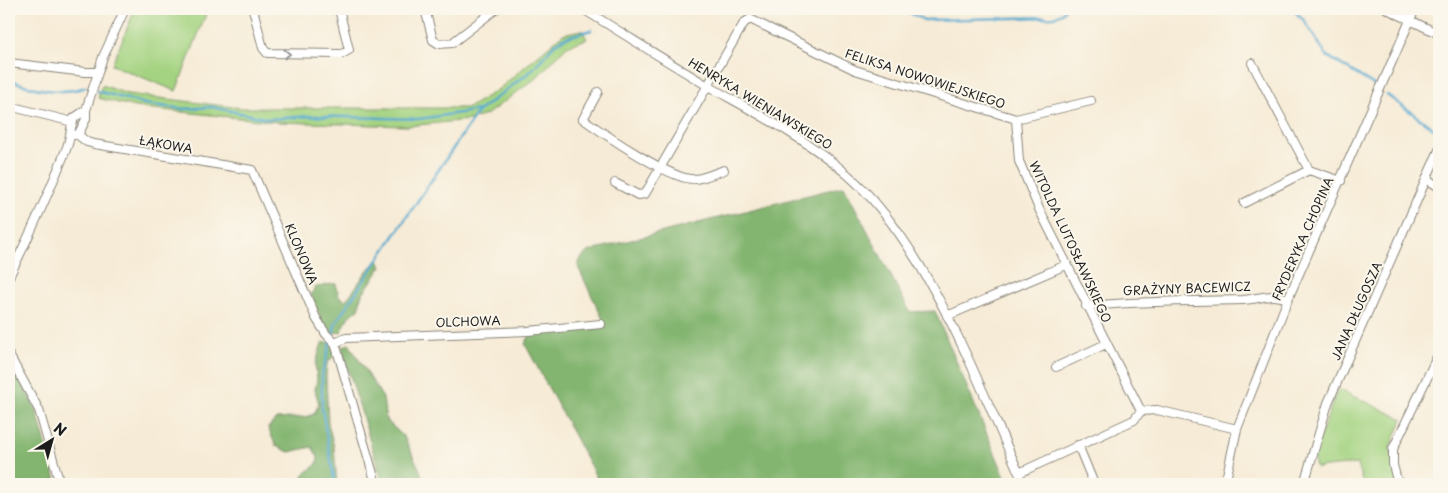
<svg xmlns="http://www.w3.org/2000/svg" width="1448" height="493" viewBox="0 0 1448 493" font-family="'Playpen Sans',sans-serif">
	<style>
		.green { fill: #a4d381; stroke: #60784e }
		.forest { fill: #83b56f; stroke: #506846 }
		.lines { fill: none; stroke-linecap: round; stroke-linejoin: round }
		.stream { stroke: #54a9d0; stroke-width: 2.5 }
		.street-casing { stroke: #898479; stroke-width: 10 }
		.street { stroke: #fff; stroke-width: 8 }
		.oneway { stroke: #999 }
		.labels { text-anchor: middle; stroke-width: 4; stroke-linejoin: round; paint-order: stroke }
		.street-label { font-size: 12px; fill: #1c1c1c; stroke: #fbf7ec }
	</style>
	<rect width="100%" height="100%" fill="#fbf7ec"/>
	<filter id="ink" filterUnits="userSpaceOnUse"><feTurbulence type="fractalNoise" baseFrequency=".02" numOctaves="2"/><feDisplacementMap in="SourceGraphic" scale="10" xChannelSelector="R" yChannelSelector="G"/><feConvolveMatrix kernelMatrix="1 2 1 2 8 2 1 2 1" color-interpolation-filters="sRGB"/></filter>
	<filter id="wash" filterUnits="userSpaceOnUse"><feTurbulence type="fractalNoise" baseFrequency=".0096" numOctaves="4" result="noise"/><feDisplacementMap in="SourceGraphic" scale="20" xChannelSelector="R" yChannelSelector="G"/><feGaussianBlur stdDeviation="1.12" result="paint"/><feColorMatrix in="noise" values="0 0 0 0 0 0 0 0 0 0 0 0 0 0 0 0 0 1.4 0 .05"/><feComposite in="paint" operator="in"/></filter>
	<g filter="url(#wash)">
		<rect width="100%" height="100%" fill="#f6ebd6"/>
		<path class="green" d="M135,9h73l-32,82 -64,-26z
			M582,30l5,9 -20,7 -31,32 -50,37 -17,5 -62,6 -129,-4 -143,-15 -37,-9 4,-13 25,9 114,14h227l32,-20 63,-54z
			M1338,389l65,30 -13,29 11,36h-38l-6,-20 -41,4 -3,-13z"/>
		<path class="forest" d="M844,186l66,126 25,-1 73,173h-408l-75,-140 6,-11 76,-5 -29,-61c2,-11 7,-14 18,-18z
			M378,261l4,5 -21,30 -2,13 -10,7 -8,16 -9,1 -7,-5 -14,-34 5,-7c7,0 14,-4 20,-3l3,12 6,4c13,-11 18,-30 33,-39z
			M331,342l5,11 -9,11 -1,11 2,48 6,24 3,37h-24l-11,-8 15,-12 1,-7 -6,-10 -23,5 -13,-6 -8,-18 8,-9 29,-2 9,-3 5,-10 -4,-14 2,-11 -2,-14 7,-22z
			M349,344l34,54 3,22 18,17 16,33 4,14h-41l-40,-132 -1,-5z
			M9,360l27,49 21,75h-48z"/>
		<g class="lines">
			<path class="stream" d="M902,9l22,11 130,-3 8,-4 3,-4
				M1235,9h3
				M1292,9l11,10 24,37 47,29
				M607,13l5,-4
				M9,79c23,11 53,16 77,8
				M97,91l48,13 39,5 28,-2 57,12 43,-3 107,3 61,-9 51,-39 23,-26 10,-7 27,-8
				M1387,95l50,36
				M335,484l-13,-75v-35l14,-52 143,-212"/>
		</g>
	</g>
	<g filter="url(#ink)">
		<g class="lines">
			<g class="street-casing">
				<path id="street" d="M253,9l10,39 4,5 75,1 7,-4 -10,-41
					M425,9l8,31 6,4 13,-1 44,-34
					M583,9c41,25 83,52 125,77 48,27 98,52 140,89 81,71 131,212 176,309
					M1387,9l52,25
					M9,63l76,9h13
					M598,92l-15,27c20,14 91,63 112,60 10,-1 20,-6 29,-9
					M9,106l64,16
					M1016,119l3,42 20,48 102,202
					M74,135h4l8,-16v-9l17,-53 22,-48
					M78,135l9,7 7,2 158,26 64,148 10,16 9,9
					M1309,170l32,11
					M1427,179l12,8
					M615,183l23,12 7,-1 99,-171 6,-4 105,51 161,49 75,-18
					M1244,203l65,-33 -57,-107
					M9,277c21,-43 41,-86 58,-130 4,-10 3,-20 7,-29l12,-8
					M1086,306c53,-5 105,-5 157,-6 18,-1 28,-8 45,-1
					M947,316l119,-51
					M335,343l11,-5 182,-7 73,-7
					M335,343l41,141
					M9,355l30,55 21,74
					M1056,367l50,-23
					M1078,445l16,39
					M1019,473l115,-53 7,-9 16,-1 80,19
					M1225,484l12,-55 51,-130 127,-290
					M1304,484l24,-81 111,-253
					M1398,484l-5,-19v-16l46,-96"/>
			</g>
			<use href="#street" class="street"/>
		</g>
		<defs><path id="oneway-chevron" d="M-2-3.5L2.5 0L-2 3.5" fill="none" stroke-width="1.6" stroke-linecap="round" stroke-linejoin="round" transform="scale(1.25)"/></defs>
		<use class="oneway" href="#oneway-chevron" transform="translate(287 54)"/>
	</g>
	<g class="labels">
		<g class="street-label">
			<text transform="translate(925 79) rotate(18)" y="4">FELIKSA NOWOWIEJSKIEGO</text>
			<text transform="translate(760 104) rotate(31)" y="4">HENRYKA WIENIAWSKIEGO</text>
			<text transform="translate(166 145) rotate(10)" y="4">ŁĄKOWA</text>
			<text transform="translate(1303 239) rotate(-66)" y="4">FRYDERYKA CHOPINA</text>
			<text transform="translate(1070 242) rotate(65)" y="4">WITOLDA LUTOSŁAWSKIEGO</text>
			<text transform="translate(301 254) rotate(67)" y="4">KLONOWA</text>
			<text transform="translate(1187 289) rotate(-2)" y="4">GRAŻYNY BACEWICZ</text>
			<text transform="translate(1357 311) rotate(-66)" y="4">JANA DŁUGOSZA</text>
			<text transform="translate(468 322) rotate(-2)" y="4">OLCHOWA</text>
		</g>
	</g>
	<rect width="1448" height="493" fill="none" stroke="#fbf7ec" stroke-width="30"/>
	<g transform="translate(52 440) rotate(37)" stroke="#fbf7ec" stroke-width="4" paint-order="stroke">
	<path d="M0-4L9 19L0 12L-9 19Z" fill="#1c1c1c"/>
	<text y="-8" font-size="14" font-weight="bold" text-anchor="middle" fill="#1c1c1c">N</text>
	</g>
</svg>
